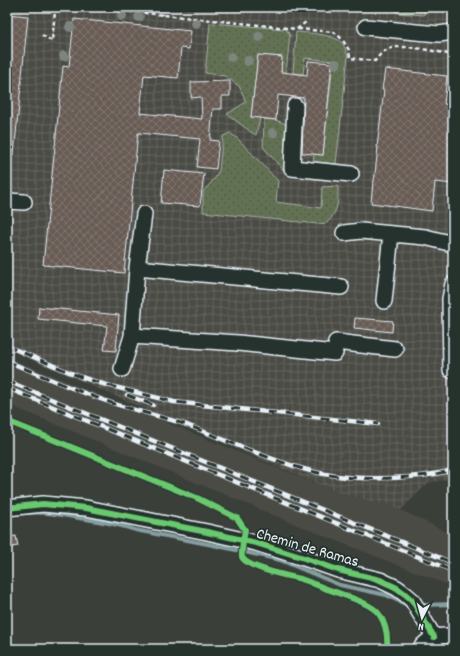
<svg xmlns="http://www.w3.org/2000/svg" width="460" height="656" viewBox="0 0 460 656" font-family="Dekko,sans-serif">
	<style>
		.built { fill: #4b4b45 }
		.industrial { fill: url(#industrial-grid) }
		.grass { fill: url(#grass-dots); stroke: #a6b1a5 }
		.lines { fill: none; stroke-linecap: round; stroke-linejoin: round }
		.stream { stroke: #859ea2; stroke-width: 4 }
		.building { fill: url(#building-cross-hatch); stroke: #e8f1f8 }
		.minor-casing { stroke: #e8f1f8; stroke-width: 18 }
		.path { stroke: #e8f1f8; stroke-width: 2.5; stroke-dasharray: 4 3; stroke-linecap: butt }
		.minor { stroke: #26332d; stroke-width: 15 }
		.rail-casing { stroke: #e8f1f8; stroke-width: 4.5 }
		.rail { stroke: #26332d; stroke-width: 3; stroke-dasharray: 9; stroke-linecap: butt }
		.cycleway-casing { stroke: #26332d; stroke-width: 8 }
		.cycleway { stroke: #67ca6e; stroke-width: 6 }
		.tree { fill: #7d857e }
		.labels { text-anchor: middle; stroke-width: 3.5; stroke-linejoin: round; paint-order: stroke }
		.street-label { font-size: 16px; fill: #e8f1f8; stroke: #26332d }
	</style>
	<defs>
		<pattern id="industrial-grid" width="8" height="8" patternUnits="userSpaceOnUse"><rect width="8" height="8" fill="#4b4b45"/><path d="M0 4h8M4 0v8" fill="none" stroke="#656561"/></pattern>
		<pattern id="grass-dots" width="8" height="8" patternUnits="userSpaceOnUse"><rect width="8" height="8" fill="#637152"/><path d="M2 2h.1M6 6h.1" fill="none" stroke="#535a4e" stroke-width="1.8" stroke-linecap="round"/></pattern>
		<pattern id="building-cross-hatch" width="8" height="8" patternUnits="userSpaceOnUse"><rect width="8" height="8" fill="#685c55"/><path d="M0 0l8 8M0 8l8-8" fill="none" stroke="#7e746e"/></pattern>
	</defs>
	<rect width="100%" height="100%" fill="#3a3f39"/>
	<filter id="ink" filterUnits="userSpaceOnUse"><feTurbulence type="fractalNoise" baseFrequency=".025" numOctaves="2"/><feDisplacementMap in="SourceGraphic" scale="8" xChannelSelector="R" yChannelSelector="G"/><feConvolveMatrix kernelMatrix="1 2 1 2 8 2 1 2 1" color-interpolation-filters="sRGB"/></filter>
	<g filter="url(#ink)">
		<path class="built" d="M7,357l324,133 70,20 52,25v52l-146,-58 -300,-125z"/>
		<path class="industrial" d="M7,7h446v471l-25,5 -27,27 -70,-20 -324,-141z"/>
		<path class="grass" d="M391,7h34l-1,8 -26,-2z
			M210,23l76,6 4,6 -4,38 -5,-1 1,-15 -24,-2 -7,62 9,1 -4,17 -5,-3 -24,-18 19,-12 -7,-16 -14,-10 -20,-3z
			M296,32c11,1 40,2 47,12 2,3 3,8 5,12l-12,108 -23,-2 1,-8 9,1 10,-94 -28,-3 -2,16 -10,-1z
			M264,119l12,1 12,5 -3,47 -22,-25z
			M230,133l7,5 41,43 -2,21 45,6 1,-21 16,-1c0,18 1,23 -11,37l-9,1 -115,-12v-20l12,-14 4,-8 4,-34z"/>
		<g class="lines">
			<path class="stream" d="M27,513c20,-2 39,3 59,6 17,3 33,5 49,11l83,16 62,14 60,25 46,10 21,10
				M425,605l28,-1"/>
		</g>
		<path class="building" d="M7,14l21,2 -14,138h-7z
			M74,19l117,12 -2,18 -8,-1 -3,30 -34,-3 -4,38 62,6 -1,-22 -10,1v-16l39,-1v15h-8v13h-9l-3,31 9,1 -3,28 -19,-2 3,-28 -62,-6 -14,140 -81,-8 20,-199 6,1z
			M258,55l24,2 -1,15 26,3 1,-14 24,2 -9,92 -21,-2 2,-55 -26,-3 -2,25 -25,-3z
			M385,69l62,7 -3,28 9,1v16l-1,13h1v6l-2,22h2v22l-18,-2 -3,29 -61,-8 2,-21h1l4,-35h-1l7,-57h-2z
			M164,170l40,4 -4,32 -39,-3z
			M39,307l80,8 -3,36 -12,-1 3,-24 -69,-7z
			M355,318l38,3 -1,11 -38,-4z
			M16,536l2,10 -11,2v-11z"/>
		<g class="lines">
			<g class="minor-casing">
				<path id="minor" d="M366,27l50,5 23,2 14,-2
					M295,106l-3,62 59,6
					M7,201l17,1
					M344,233l17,-2 64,6 28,7
					M137,268l7,-54
					M453,284l-3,15 1,71h2
					M384,301l7,-67
					M132,336l106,7 97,10
					M336,342l59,7
					M122,369l10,-33 5,-68 204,19
					M7,508l36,-4 43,4 121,24 49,11 48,15 34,12 42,10 17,8 8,6 7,6 22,37
					M420,649c8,-11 20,-15 33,-12"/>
			</g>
			<path class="path" d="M88,7l209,22 9,-7
				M161,7l2,8
				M298,29l36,3 8,7 7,11 1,8 25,3c4,-6 9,-11 16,-13 13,-4 48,4 62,7
				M42,35l10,6 3,-29 3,-5"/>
			<use href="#minor" class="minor"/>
			<g class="rail-casing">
				<path id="rail" d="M7,346l74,31 22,7 71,18 204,22
					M7,361c33,14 65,28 99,40 26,9 54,15 81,24 37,14 73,31 110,42 36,12 74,13 111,10 15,-1 30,-3 45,-7
					M7,381l446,182
					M7,388l446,183
					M127,395l26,10"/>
			</g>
			<use href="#rail" class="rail"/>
			<g class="cycleway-casing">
				<path id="cycleway" d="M7,421l190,77 40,20 8,12c-1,6 -4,21 -3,27 4,11 47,19 59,22 10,3 19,8 29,11 13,5 41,13 49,24 7,10 9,23 8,35
					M7,508l36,-4 43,4 121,24 49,11 48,15 34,12 42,10 17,8 8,6 7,6 22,37"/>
			</g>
			<use href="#cycleway" class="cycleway"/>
		</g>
		<g class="tree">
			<circle cx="122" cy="16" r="5"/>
			<circle cx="139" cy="17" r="5"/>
			<circle cx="196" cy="23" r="5"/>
			<circle cx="70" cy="27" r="5"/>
			<circle cx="259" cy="37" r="5"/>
			<circle cx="64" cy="56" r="5"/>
			<circle cx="231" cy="57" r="5"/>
			<circle cx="248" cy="61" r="5"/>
			<circle cx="336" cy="64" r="5"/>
			<circle cx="273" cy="133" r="5"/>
		</g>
	</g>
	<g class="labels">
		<g class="street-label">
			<text transform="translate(308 546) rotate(16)" y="6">Chemin de Ramas</text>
		</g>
	</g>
	<rect width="460" height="656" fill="none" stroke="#26332d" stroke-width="24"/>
	<rect x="12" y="12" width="436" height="632" fill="none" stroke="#e8f1f8" stroke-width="1.5" filter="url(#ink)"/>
	<g transform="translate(422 618) rotate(186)" stroke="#26332d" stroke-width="3" paint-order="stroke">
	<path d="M0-3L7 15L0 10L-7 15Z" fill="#e8f1f8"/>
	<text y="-6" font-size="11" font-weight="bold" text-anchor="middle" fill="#e8f1f8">N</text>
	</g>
</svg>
